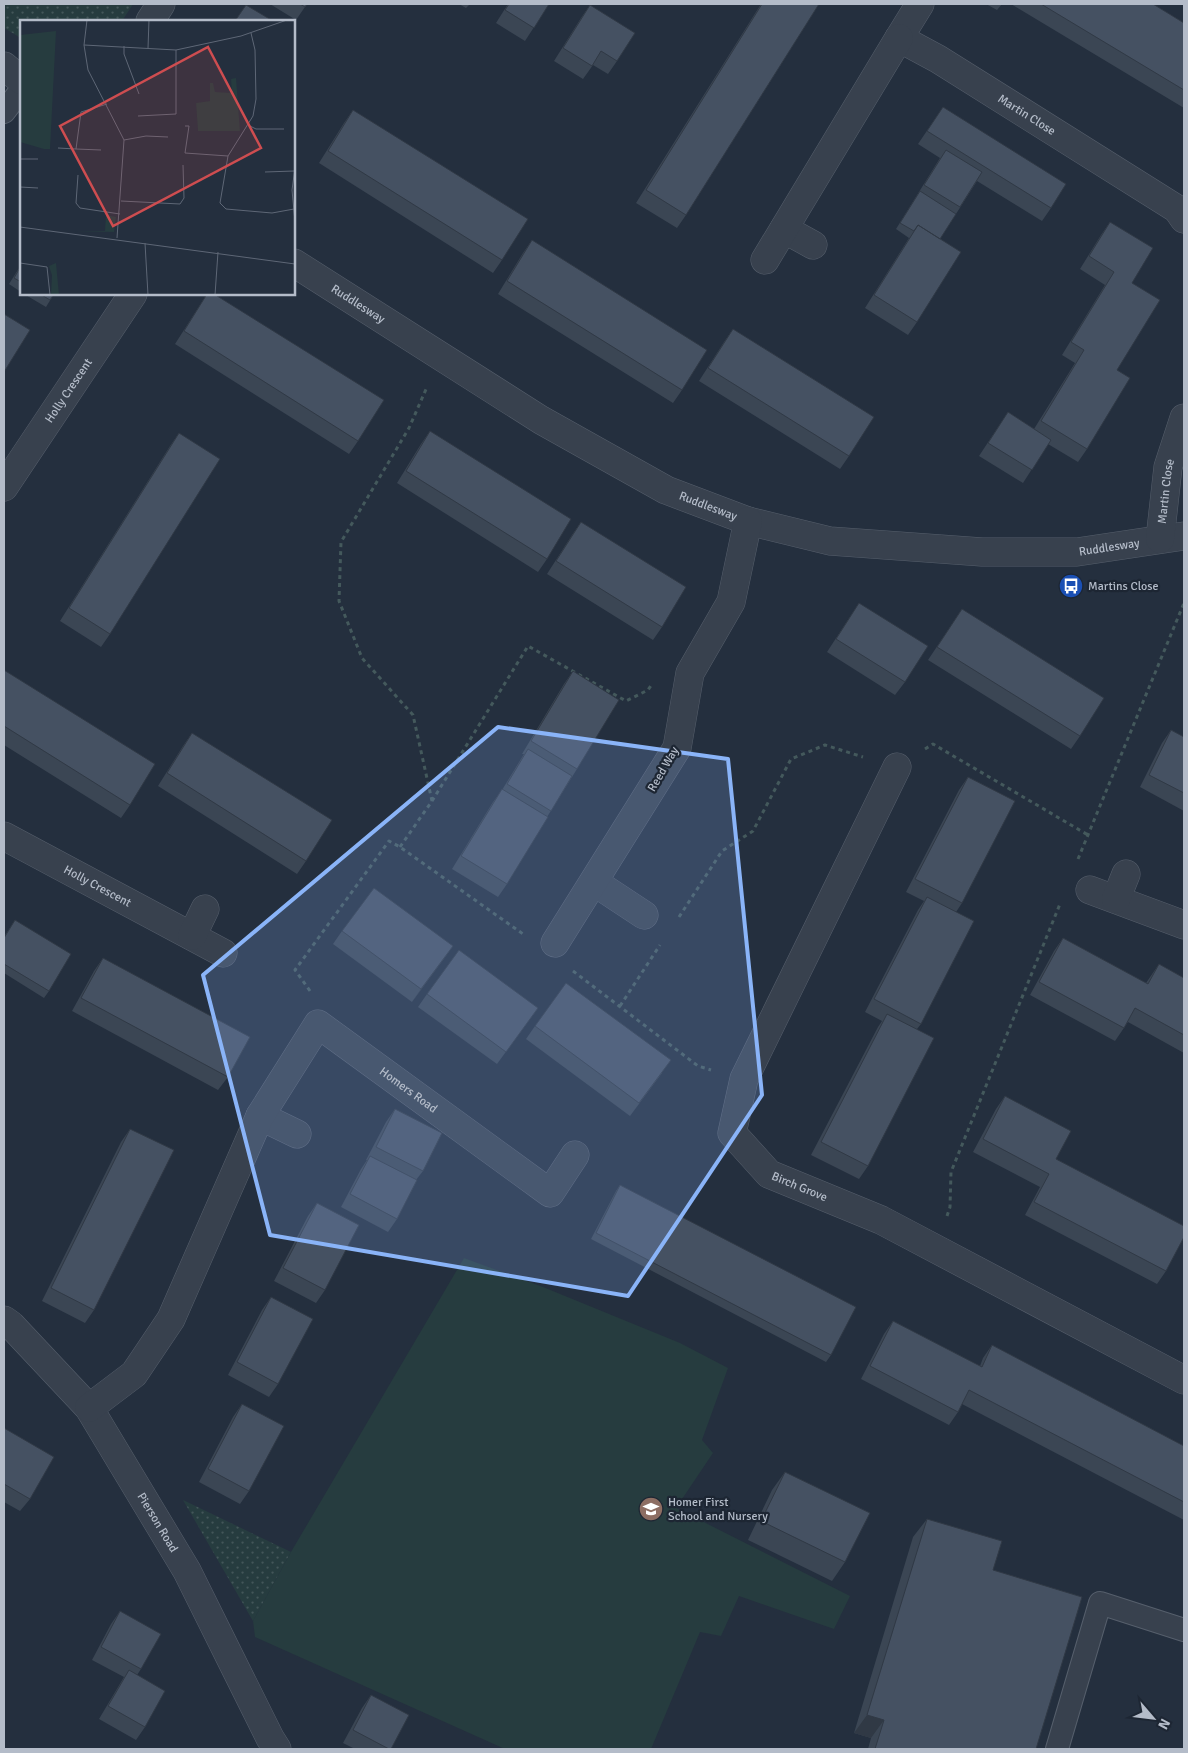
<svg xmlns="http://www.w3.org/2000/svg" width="1188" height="1753" viewBox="0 0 1188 1753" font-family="Signika,sans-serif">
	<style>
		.grass { fill: url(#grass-dots) }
		.park { fill: #263c3f }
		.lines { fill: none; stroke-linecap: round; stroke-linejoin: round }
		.service-casing { stroke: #565f6c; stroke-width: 24 }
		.minor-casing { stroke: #565f6c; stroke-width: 29 }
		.path { stroke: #44595c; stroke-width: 3; stroke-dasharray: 4 4; stroke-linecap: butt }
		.service { stroke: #38414e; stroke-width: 22 }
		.minor { stroke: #38414e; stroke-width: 28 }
		.wall { fill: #3b4654 }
		.shaded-wall { fill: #303945 }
		.building { fill: #455162; stroke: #303945 }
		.marked { fill: #8ab4f8; fill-opacity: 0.2; stroke: #8ab4f8; stroke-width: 4; stroke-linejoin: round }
		.labels { text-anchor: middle; stroke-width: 4.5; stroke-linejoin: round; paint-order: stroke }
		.street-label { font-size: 12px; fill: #b4bcc9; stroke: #1d2633 }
		.poi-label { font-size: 12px; fill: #b4bcc9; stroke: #1d2633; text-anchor: start }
		.inset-road { fill: none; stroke: #5e6776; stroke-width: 1 }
		.view { fill: #ce4d50; fill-opacity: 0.15; stroke: #ce4d50; stroke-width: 2.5 }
		.inset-edge { fill: none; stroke: #b4bcc9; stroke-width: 2.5 }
	</style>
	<defs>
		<pattern id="grass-dots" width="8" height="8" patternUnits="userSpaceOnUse" patternTransform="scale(1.25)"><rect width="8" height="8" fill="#263c3f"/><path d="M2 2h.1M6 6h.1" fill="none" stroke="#435659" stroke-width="1.8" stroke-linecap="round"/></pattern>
	</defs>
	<rect width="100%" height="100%" fill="#242f3e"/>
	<path class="grass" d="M4,4h129l-11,17h-101v17l-17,-10z
		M183,1500l108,52 -38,69z"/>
	<path class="park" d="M464,1258l79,29 137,56 48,25 -26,72 11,13 -37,55 174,88 -16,33 -95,-33 -18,40 -21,-4 -49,117h-146l-250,-112 -2,-16 38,-69z"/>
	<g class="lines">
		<g class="service-casing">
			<path id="service" d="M4,112l17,-22
				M1057,1749l43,-146 84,27"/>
		</g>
		<g class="minor-casing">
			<g id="minor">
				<path id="s1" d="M920,4l-21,34 39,21 239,150 7,10"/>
				<path d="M150,21l11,-17"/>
				<path d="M4,66l17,14"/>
				<path d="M784,229l29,16"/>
				<path d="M765,260l134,-222"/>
				<path id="s2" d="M294,263l247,157 125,70 82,31 82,20 152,11h95l107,-16"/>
				<path id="s3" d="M4,487l129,-193"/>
				<path id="s4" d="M1160,539l8,-72 16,-49"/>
				<path id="s5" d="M897,767l-153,312 -12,54 37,41 112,46 303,160"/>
				<path id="s6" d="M4,836l219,117"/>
				<path d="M594,882l50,33"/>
				<path d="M1090,890l94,35"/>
				<path d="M1116,899l10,-25"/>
				<path d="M192,936l13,-27"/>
				<path d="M555,943l122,-195 13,-75 41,-71 17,-81"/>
				<path d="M260,1116l37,18"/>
				<path id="s7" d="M4,1320l7,5 78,83 98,163 83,167 7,11"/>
				<path id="s8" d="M89,1408l45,-34 37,-55 89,-203 58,-92 232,169 25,-38"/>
			</g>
		</g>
		<path class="path" d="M925,749l8,-5 155,91
			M432,801l96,-155 98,55 22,-11 4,-6
			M400,847l32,-46 -19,-86 -51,-57 -23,-57 2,-59 68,-114 18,-41
			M1078,859l106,-256
			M679,917l43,-66 31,-20 38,-72 34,-14 38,12
			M573,971l125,95 13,4
			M310,991l-15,-21 94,-129 11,6 123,87
			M620,1006l40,-61
			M947,1216l3,-9 1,-35 109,-268"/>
		<use href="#service" class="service"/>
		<use href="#minor" class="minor"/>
	</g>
	<path class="wall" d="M270,4h37l-11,16z
		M459,4h11l-4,4z
		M508,4h41l-24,37 -29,-18z
		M761,4h58l-133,211 -9,13 -41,-25z
		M986,4h16l-5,6z
		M1011,4h142l31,19v85z
		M590,5l27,56 -9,13 -15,-9 -10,14 -29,-18 27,-43z
		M943,107l108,101 -9,13 -65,-40 -37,58 -23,83 -9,13 -43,-27 44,-70 -13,-9 44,-71 -22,-14z
		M353,110l149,150 -9,13 -174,-110 25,-40z
		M1110,222l22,61 -15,87 -30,79 -9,13 -30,-18 -25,39 -44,-27 29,-44 26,17 41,-66 -13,-8 43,-70 -25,-16 21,-34z
		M532,240l150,150 -9,13 -175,-109 25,-41z
		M21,265v27l-12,-8z
		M24,294h30l-8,13z
		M207,294l151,147 -9,13 -174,-110z
		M733,329l116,127 -9,13 -141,-88 25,-39z
		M430,431l117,128 -9,13 -141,-89 24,-39z
		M179,433l-69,201 -9,13 -41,-26 110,-175z
		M581,522l81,105 -9,13 -106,-66 25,-39z
		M859,603l46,79 -10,13 -68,-43z
		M962,609l118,127 -9,13 -143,-89z
		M4,670l126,135 -9,13 -117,-73z
		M573,671l4,98 -30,48 -40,67 -9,13 -46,-28 41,-67 9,-12 22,-36h-2l42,-70z
		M1171,730l13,7v74l-44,-24 22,-44z
		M192,733l114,128 -9,13 -139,-88 25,-40z
		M968,777l-6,126 -6,9 -35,112 -4,5 -49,137 -9,13 -48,-24 67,-128 4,-6 -17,-9 53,-102 6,-9 -18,-9 53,-102z
		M15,920l34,71 -5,7 -40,-25v-36z
		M342,931l111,15 -41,56 -79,-58z
		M1063,938l83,45 13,-19 25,14v75l-56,-31 -13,19 -85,-46 24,-44z
		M103,958l125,119 -10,13 -146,-79 22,-40z
		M427,994l111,14 -41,56 -79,-57z
		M535,1026l127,47 -32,43 -104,-77z
		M1005,1096l51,63 110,112 -9,13 -132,-69 15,-28 -67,-35 23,-43z
		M395,1109l28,62 -7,9 -19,39 -9,13 -47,-25 20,-38 6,-9h-1l20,-38z
		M130,1129l-36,181 -9,13 -43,-22 79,-159z
		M620,1185l211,170 -5,7 -235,-123 25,-48z
		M317,1203l8,87 -9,13 -42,-22 34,-65z
		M271,1297l7,87 -9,13 -41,-22 34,-65z
		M893,1321l87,45 3,-8 9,-13 192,101v74l-222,-116 -4,8 -9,13 -88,-46 23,-45z
		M242,1404l7,87 -9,13 -41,-22 34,-65z
		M4,1428l26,71 -10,12 -16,-9z
		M785,1472l60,90 -13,19 -84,-41 24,-50z
		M927,1519l66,51 43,179h-168l3,-11 -17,-5 59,-196z
		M120,1611l21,58 -4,6 8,52 -9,13 -37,-21 25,-42 -32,-17 19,-36z
		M371,1695l20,54h-36l-12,-6 19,-35z"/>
	<path class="shaded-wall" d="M453,946l-9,13 -32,43 9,-13z
		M867,1715l17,5 -13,18 -17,-5z"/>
	<path class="building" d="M300,4h7l-2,3z
		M509,4h40l-15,24 -29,-18z
		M762,4h57l-133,211 -40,-25z
		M1041,4h112l31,19v67z
		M246,5l27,16h-38z
		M590,5l45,28 -18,28 -16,-10 -9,15 -29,-18z
		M943,107l123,77 -15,24 -124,-77z
		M353,110l175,109 -26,41 -174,-109z
		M946,150l36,22 -22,35 -36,-22z
		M920,191l36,23 -16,25 -22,-14 -4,6 -14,-8z
		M1110,222l43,26 -21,35 28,17 -43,70 13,8 -43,71 -46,-28 43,-71 -13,-8 43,-70 -25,-16z
		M918,225l43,27 -44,70 -43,-27z
		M532,240l175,110 -25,40 -175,-109z
		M21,266v16l-7,-4z
		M40,294h14l-4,6z
		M207,294h7l170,106 -26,41 -174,-110z
		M4,314l26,16 -26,42z
		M733,329l141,88 -25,39 -141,-88z
		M1008,412l43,28 -19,30 -44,-27z
		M430,431l141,88 -24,40 -141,-88z
		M179,433l41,26 -110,175 -41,-26z
		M581,522l105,65 -24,40 -106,-66z
		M859,603l69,43 -23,36 -69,-43z
		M962,609l142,89 -24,38 -143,-89z
		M4,670l151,94 -25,41 -126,-79z
		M573,671l46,29 -42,69 -46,-28z
		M1171,730l13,7v56l-35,-18z
		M192,733l140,87 -26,41 -139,-88z
		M528,749l44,27 -21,35 -44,-27z
		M968,777l47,24 -53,102 -47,-24z
		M502,789l46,28 -41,67 -46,-28z
		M374,888l79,58 -32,43 -79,-58z
		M927,897l47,24 -53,103 -47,-25z
		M15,920l56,34 -22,37 -45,-27v-26z
		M1063,938l85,46 11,-20 25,14v57l-49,-27 -11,20 -85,-46z
		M459,950l79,58 -32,44 -79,-58z
		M103,958l147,79 -22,40 -147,-79z
		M566,983l105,77 -32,43 -104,-77z
		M887,1014l47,24 -66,128 -47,-24z
		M1005,1096l66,35 -15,28 128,67v11l-18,34 -132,-69 15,-28 -66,-35z
		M395,1109l47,24 -19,38 -47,-24z
		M130,1129l44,21 -80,160 -43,-22z
		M370,1156l47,24 -20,39 -47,-25z
		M620,1185l236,122 -25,48 -235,-122z
		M317,1203l42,22 -34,65 -42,-22z
		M271,1297l42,22 -35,65 -41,-22z
		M893,1321l89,46 10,-22 192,101v56l-215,-112 -11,22 -88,-46z
		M242,1404l42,22 -35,65 -41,-22z
		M4,1428l50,29 -24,42 -26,-15z
		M785,1472l85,41 -25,49 -84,-41z
		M927,1519l75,22 -9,29 89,27 -46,152h-161l9,-29 -17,-5z
		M120,1611l41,23 -20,35 -40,-22z
		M129,1670l36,21 -20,36 -37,-21z
		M371,1695l38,20 -18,34h-2l-36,-19z"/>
	<path class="marked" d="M498,727l230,32 34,336 -134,201 -358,-61 -67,-260z"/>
	<defs>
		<g id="bus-disc" transform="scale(1.25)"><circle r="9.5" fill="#1a4fb4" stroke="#1d2633"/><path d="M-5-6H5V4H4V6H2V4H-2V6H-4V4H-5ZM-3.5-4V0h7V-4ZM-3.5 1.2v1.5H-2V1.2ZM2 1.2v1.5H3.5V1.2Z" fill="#fff"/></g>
		<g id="school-disc" transform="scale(1.25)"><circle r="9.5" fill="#8d6e63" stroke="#1d2633"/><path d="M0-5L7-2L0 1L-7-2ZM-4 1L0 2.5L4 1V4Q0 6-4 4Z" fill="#fff"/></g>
	</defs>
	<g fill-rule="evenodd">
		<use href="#bus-disc" x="1071" y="586"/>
		<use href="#school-disc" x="651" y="1509"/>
	</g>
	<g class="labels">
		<g class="street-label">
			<text dy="4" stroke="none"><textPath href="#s1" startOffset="189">Martin Close</textPath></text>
			<text dy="4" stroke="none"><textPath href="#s2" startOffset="76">Ruddlesway</textPath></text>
			<text dy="4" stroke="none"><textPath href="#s3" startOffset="116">Holly Crescent</textPath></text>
			<text dy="4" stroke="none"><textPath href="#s4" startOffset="48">Martin Close</textPath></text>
			<text dy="4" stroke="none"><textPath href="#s2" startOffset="481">Ruddlesway</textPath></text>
			<text dy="4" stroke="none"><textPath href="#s2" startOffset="888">Ruddlesway</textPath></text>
			<text transform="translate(663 769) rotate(-60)" y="4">Reed Way</text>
			<text dy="4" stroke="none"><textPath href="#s6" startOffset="106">Holly Crescent</textPath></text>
			<text dy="4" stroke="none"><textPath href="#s8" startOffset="565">Homers Road</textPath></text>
			<text dy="4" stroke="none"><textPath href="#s5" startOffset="491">Birch Grove</textPath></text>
			<text dy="4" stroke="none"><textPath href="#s7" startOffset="256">Pierson Road</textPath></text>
		</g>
		<g class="poi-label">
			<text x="1088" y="590">Martins Close</text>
			<text x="668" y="1506">Homer First<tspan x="668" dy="14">School and Nursery</tspan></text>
		</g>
	</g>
	<g transform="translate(20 20)">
		<rect width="275" height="275" fill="#242f3e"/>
		<path d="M36,11l-6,118h-6l-24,-7v-107zM86,195l10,2 -2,15 -40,-1h31zM36,243l3,32h-8l1,-20 -3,-9z" fill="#263c3f"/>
		<path d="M216,58l4,53h-42l-2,-28 14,-2v-18h3l2,9 17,1 -1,-14z" fill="#263c3f"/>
		<path class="inset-road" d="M67,0l-3,25 4,25 36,70 -7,98M231,13l4,17 1,49 -3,17 -25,40 -8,47 6,6 46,4 22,-4M64,25l92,5 65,-14 46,-16M104,26v8l15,40M128,28l1,-28M118,96l38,-2v-64M228,105l8,4h28M165,106h4l-4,27 43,3M104,120l22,-4 22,1M38,128l18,1 5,-37 26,-8M56,129l25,1M0,139h18M275,148l-3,22 3,32M245,152l29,-1M58,155l-2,28 4,5 40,6M0,167l18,1M101,181l59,3 4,-6 -1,-33M0,207l275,37M125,223l3,52M0,243l27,4 3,28M195,275l3,-43"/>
		<path class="view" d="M188,27l53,101 -148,78 -53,-100z"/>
		<rect width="275" height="275" class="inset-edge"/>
	</g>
	<rect width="1188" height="1753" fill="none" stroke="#b4bcc9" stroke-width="10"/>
	<g transform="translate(1153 1718) rotate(118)" stroke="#1d2633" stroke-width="4" paint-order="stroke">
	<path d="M0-4L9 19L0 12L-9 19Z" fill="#b4bcc9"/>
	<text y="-8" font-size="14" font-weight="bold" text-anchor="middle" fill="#b4bcc9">N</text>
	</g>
</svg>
